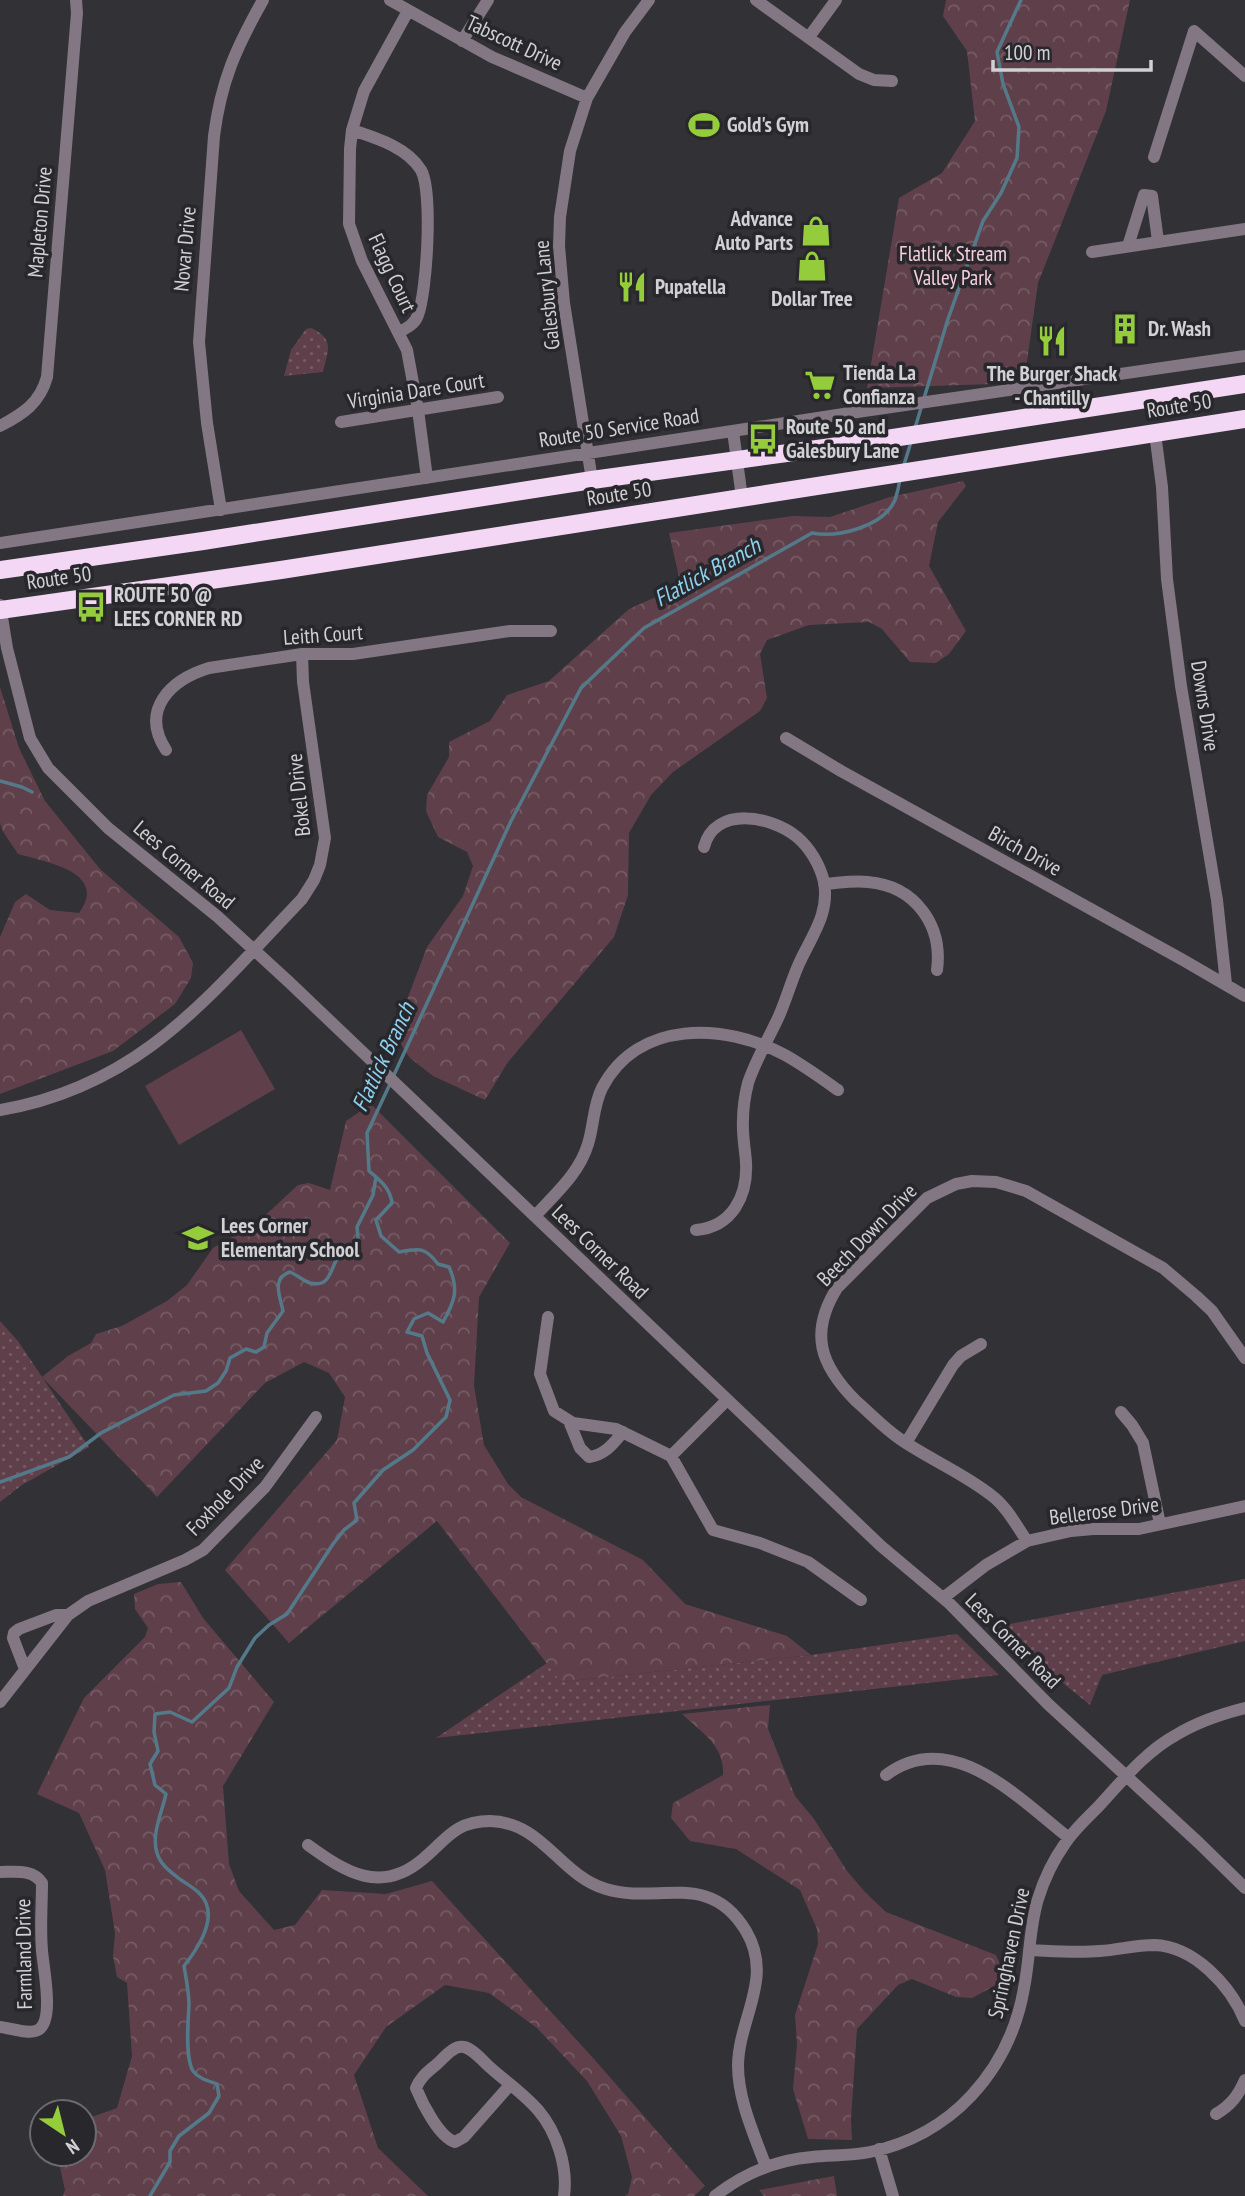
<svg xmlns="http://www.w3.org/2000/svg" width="1245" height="2196" viewBox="0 0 1245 2196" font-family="'PT Sans Narrow',sans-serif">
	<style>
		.grass { fill: url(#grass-dots) }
		.forest { fill: url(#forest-crowns) }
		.garden { fill: #5f404a }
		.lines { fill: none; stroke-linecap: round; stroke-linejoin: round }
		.stream { stroke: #547a8a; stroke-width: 3.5 }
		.minor { stroke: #827782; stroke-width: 12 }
		.highway { stroke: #f4d7f4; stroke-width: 18 }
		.labels { text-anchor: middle; stroke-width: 7; stroke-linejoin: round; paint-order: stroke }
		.street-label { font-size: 21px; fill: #d1d1d4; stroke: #27272c }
		.poi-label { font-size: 21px; font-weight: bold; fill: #d1d1d4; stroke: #27272c; text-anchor: start }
		.park-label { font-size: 21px; fill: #f8cfdb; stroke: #27272c }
		.water-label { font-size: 23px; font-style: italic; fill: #8fd2f0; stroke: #27272c }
	</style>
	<defs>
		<pattern id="grass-dots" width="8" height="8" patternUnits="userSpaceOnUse" patternTransform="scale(1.75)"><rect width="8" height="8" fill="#5f404a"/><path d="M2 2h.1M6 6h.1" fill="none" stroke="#755b63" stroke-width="1.8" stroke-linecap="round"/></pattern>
		<pattern id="forest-crowns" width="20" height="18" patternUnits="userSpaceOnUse" patternTransform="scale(1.75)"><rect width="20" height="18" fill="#5f404a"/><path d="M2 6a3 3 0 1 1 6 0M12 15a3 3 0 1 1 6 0" fill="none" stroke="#755b63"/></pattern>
	</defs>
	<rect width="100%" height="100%" fill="#313136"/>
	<path class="grass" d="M311,328c24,11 17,22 12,44l-39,4 7,-26 15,-21z
		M0,1321l18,20 71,106 -67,38 -22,17z
		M1245,1579v62l-143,34 -12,30 -96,-78z
		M957,1634l42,41 -563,63 111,-75 14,19 250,-27z"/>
	<path class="forest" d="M946,0h184l-24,111 -68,172 -14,100 -157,5 32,-190 43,-25 33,-52 -8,-70 -24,-35z
		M963,481l3,5 -28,36 -9,44 37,65 -17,23 -13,9 -26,-1 -28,-33 -13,-7 -60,3 -42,15 -7,14 7,44 -7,13 -87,61 -22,23 -22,38 -1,62 -14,42 -106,125 -23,38 -52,-24 -23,-18 -16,-24 33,-87 36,-51 10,-30 -6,-14 -29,-15 -12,-26 1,-16 22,-38v-15l41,-21 17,-26 42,-14 80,-72 42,-19 8,-13 -10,-44 124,-17 37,1 60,-20z
		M0,687l19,61 26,53 55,68 79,68 14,26 -2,15 -16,26 -62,47 -113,43v-157l15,-35 11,-8 24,16 29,3c30,-41 -33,-51 -61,-59l-16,-24 -2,-7z
		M371,1104l139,139 -31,54 -5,89 10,59 24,39 13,13 122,63 42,44 102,32 24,19 -250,27 -124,-161 -148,122 -64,-73 112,-130 8,-43 -16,-24 -25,-11 -39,21 -108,114 -115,-120 26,-21 23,-13 5,-9 26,-8 45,-25 20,-16 26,-37 45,-26 40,-37 11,-2 21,7 16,-69z
		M181,1582l22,36 71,84 -51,84 6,78 10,27 35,39 21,-5 27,-35 64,4 46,-13 162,178 111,127 -11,10h-69l3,-2 4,-17 -11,-41 -34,-55 -50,-53 -48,-35 -44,-8 -59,42 -32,48 24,73 50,48h-365l2,-6 -8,-36h27v-38l5,2 28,-10 15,-52 -5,-73 -10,-6 -4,-21 2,-23 -10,-63 -26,-57 -42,-19 47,-96 61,-61 3,-9 -13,-19 -1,-15 24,-10z
		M770,1705l-2,24 27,67 19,23 33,52 18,21 21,20 110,43 6,14 -4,15 -26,14 -16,-1 -44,-18 -14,6 -41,44 -6,90 1,21 -44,-1 -15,-50 4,-45 -2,-29 23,-71 -1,-15 -17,-39 -64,-41 -46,-8 -19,-23 2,-15 50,-28c2,-29 -21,-42 -41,-61z
		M834,2176l3,20h-73l-5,-6z"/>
	<path class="garden" d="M241,1030l34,59 -96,56 -34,-59z"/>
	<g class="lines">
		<path class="stream" d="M915,428l33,-109 35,-98 18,-28 16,-35 2,-31 -16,-43 -6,-32 24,-52
			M903,468l8,-26
			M0,781l22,6 10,5
			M393,1077l118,-256 70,-133 63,-60 168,-95c25,5 71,-6 83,-33 2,-6 4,-14 5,-21
			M0,1482l69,-25 32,-24 73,-38 32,-4 12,-8 8,-12 4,-13 16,-9 10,3 8,-5 3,-14 16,-22c-3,-15 -12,-33 7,-39 7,3 14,9 20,11 20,5 20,-13 27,-24 4,-6 13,-9 19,-13l2,-8 -1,-11 16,-32 3,-18
			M150,2196l20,-34v-11l9,-15 30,-23 10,-17 -2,-12c-8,-3 -18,-5 -24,-13 -8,-13 -5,-50 -4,-66 0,-13 -3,-27 -5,-39 15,-19 37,-52 15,-73 -5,-5 -12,-9 -18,-13 -10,-8 -20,-14 -24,-27 -6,-18 5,-41 9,-59l-11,-9 -5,-21 8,-13 -4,-19 1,-18 15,-2 22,10 37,-34 8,-21 18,-29 14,-13 18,-11 46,-70 11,-14 13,-10 -3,-17 29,-33 30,-20 33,-33 4,-17 -23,-47 -5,-17 -15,-4 7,-13 14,-6 15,9c12,-21 16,-33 6,-55l-11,-3c-13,-17 -18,-16 -39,-12l-18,-16 -5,-16 16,-17c-2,-15 -12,-23 -23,-32l-2,-38 23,-49"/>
		<path class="minor" d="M390,0l102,57 95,41
			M756,0l103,74 15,6 18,1
			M408,11l-44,80 -12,39 -2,19 -1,75 13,37 45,89 11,60 9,68
			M809,37l27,-37
			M462,41l26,-41
			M352,130c24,8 55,17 69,40 12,21 6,121 -3,145 -3,9 -11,13 -19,17
			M1154,157l40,-126 51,45
			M1128,246l16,-51 8,1 6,45
			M1092,252l153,-23
			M341,422l157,-25
			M0,426c23,-12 40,-23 47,-49l30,-364 -1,-13
			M733,431l9,67
			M1155,433l7,54 5,92 14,107 36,214 9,84
			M592,480l-28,-177 -5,-57 1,-29 10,-66 17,-53 38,-66 24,-32
			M221,510l-14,-87 -8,-81 15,-206c7,-55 22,-88 49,-136
			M0,543l850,-130 395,-57
			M0,605l7,43 23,90 18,30 60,60 110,89 71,65 592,564 69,58 98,100 151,139 46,45
			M786,738l55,33 342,189 62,36
			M166,750c-26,-40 4,-70 43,-82l93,-14h51l157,-23h41
			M824,884c15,-1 30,-4 44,-2 47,4 75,43 69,88
			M0,1110c141,-24 209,-114 302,-211l12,-19 6,-15 5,-27 -22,-156 -1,-28
			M535,1216c20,-22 44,-42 53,-72 6,-19 5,-38 14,-56 36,-69 123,-65 183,-33 18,10 36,23 53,35
			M696,1230c36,-3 52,-34 50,-68 -1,-14 -4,-28 -3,-42 0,-12 2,-25 5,-37 8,-24 21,-45 31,-67 7,-16 12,-34 19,-50 12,-28 32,-51 26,-84 -4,-17 -14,-34 -27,-45 -25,-21 -82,-32 -93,10
			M548,1317l-8,57 14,37 19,12 43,6 55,27 42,74 47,13 48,19 53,38
			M1121,1412l11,13 11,18 17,81
			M569,1421l11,27 9,9c16,-2 24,-13 34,-25
			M906,1443l47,-78 8,-9 20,-12
			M671,1456l56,-56
			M1027,1541c-11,-16 -20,-34 -36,-46 -28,-22 -62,-36 -91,-56 -16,-11 -29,-25 -44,-38 -36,-36 -47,-68 -19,-113l90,-90 29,-14 16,-3 24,1 30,9 137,77 33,28 16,15 33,47
			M943,1598l43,-33 41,-24 44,-10 22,-2h46l106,-23
			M25,1669l-12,-31 1,-5 5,-4 37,-14h12
			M0,1702l68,-87 20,-14 97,-41 18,-10 62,-63 51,-70
			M886,1775c66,-49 133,24 183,63
			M308,1845c37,27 73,50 115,14 23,-19 32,-38 67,-38 53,1 69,54 116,68 51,16 103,-20 140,42 28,47 -7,86 -8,134 0,35 16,69 28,102
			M0,1872c16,0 33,-3 42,11 0,22 -2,45 0,67 1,17 13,71 -4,80 -9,5 -28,-2 -38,-3
			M1029,1950c24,1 47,3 71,1 18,-1 35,-6 54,-6 40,1 77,41 91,76
			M510,2085l-46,52 -9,5c-16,-5 -33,-39 -39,-54 4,-11 13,-17 21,-24 7,-6 16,-19 27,-17 10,2 21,17 29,23 15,13 32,25 45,40 19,22 30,57 26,86
			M1216,2114c15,-9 22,-18 29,-34
			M879,2149l14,47
			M715,2196c28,-22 61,-36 97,-39 19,-2 39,-1 58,-5 38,-8 74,-27 101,-56 28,-30 46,-67 53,-108 6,-29 5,-60 14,-89 6,-20 16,-40 28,-57 9,-13 21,-24 32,-35 24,-26 47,-55 78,-72 21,-13 45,-21 69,-27"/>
		<path class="highway" d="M0,570l203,-29 389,-61 268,-37 385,-59
			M0,610l281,-40 964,-151"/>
	</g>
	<defs>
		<g id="stadium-bare" transform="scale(2.415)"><path d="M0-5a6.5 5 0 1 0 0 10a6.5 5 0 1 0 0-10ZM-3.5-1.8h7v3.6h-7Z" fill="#94cc3c" stroke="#27272c" stroke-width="2.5" paint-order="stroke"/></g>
		<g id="shop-bare" transform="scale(2.415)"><path d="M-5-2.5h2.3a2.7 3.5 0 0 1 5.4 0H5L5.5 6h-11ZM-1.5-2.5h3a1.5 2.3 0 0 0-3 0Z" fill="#94cc3c" stroke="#27272c" stroke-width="2.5" paint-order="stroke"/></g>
		<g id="restaurant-bare" transform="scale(2.415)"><path d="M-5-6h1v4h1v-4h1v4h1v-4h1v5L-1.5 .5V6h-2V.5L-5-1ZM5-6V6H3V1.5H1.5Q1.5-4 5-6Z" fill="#94cc3c" stroke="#27272c" stroke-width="2.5" paint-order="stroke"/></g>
		<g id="building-bare" transform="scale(2.415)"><path d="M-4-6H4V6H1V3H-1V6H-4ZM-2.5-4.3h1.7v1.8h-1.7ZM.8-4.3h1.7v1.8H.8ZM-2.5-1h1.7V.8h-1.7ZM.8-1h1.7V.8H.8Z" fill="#94cc3c" stroke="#27272c" stroke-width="2.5" paint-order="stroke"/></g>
		<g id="supermarket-bare" transform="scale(2.415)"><path d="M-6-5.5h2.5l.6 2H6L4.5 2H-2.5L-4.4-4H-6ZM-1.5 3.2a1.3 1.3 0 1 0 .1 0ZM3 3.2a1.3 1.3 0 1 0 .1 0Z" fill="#94cc3c" stroke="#27272c" stroke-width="2.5" paint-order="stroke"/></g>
		<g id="bus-bare" transform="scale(2.415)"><path d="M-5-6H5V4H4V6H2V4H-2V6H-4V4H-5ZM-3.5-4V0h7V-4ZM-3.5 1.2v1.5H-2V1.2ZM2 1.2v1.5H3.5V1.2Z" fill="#94cc3c" stroke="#27272c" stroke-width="2.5" paint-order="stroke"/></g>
		<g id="school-bare" transform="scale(2.415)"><path d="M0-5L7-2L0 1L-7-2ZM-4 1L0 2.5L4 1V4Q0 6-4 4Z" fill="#94cc3c" stroke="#27272c" stroke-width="2.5" paint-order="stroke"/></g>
	</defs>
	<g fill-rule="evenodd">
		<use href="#stadium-bare" x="704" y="125"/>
		<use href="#shop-bare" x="816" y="231"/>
		<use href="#shop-bare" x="812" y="266"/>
		<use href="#restaurant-bare" x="632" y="287"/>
		<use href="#building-bare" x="1125" y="329"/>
		<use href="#restaurant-bare" x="1052" y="341"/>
		<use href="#supermarket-bare" x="820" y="385"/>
		<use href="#bus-bare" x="763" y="439"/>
		<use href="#bus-bare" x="91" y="607"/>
		<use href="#school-bare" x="198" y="1238"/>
	</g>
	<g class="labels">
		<g class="street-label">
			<text transform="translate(514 43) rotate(25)" y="7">Tabscott Drive</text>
			<text transform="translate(40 222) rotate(-85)" y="7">Mapleton Drive</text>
			<text transform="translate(185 249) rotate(-85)" y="7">Novar Drive</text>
			<text transform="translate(392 273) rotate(65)" y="7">Flagg Court</text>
			<text transform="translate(547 295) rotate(-96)" y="7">Galesbury Lane</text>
			<text transform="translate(416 391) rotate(-9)" y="7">Virginia Dare Court</text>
			<text transform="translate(1179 406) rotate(-9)" y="7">Route 50</text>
			<text transform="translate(619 428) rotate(-9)" y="7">Route 50 Service Road</text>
			<text transform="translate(619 494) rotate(-9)" y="7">Route 50</text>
			<text transform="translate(59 578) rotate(-8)" y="7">Route 50</text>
			<text transform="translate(323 635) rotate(-4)" y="7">Leith Court</text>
			<text transform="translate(1205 706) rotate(81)" y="7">Downs Drive</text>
			<text transform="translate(299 795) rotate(-96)" y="7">Bokel Drive</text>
			<text transform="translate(1025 851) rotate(29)" y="7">Birch Drive</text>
			<text transform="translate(184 865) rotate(40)" y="7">Lees Corner Road</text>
			<text transform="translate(867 1235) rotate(-46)" y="7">Beech Down Drive</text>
			<text transform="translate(600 1252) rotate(44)" y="7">Lees Corner Road</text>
			<text transform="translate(225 1496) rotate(-46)" y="7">Foxhole Drive</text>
			<text transform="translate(1104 1511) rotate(-7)" y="7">Bellerose Drive</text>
			<text transform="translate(1013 1641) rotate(45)" y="7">Lees Corner Road</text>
			<text transform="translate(1009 1953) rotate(-78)" y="7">Springhaven Drive</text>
			<text transform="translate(24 1954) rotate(-91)" y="7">Farmland Drive</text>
		</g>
		<g class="poi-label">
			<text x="727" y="132">Gold's Gym</text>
			<text x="793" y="226" text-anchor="end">Advance<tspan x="793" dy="24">Auto Parts</tspan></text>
			<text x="655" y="294">Pupatella</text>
			<text x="812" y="306" text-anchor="middle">Dollar Tree</text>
			<text x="1148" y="336">Dr. Wash</text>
			<text x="843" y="380">Tienda La<tspan x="843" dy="24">Confianza</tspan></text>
			<text x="1052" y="381" text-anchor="middle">The Burger Shack<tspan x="1052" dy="24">- Chantilly</tspan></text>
			<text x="786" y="434">Route 50 and<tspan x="786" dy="24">Galesbury Lane</tspan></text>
			<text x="114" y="602">ROUTE 50 @<tspan x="114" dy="24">LEES CORNER RD</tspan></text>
			<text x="221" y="1233">Lees Corner<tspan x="221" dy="24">Elementary School</tspan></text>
		</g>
		<g class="park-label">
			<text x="953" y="261">Flatlick Stream<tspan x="953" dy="24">Valley Park</tspan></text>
		</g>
		<g class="water-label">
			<text transform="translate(707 572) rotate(-29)" y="8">Flatlick Branch</text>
			<text transform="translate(383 1057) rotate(-65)" y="8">Flatlick Branch</text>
		</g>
	</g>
	<g transform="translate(63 2133) rotate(145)"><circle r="33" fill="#27272c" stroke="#6b6b6f" stroke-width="2"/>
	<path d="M0-5L12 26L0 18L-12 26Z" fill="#94cc3c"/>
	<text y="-10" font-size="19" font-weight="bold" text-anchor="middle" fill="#d1d1d4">N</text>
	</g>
	<path d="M993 60v10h158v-10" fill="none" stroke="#d1d1d4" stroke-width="3.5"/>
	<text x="1004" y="60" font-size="21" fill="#d1d1d4" stroke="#27272c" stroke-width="5" paint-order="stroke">100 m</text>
</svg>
